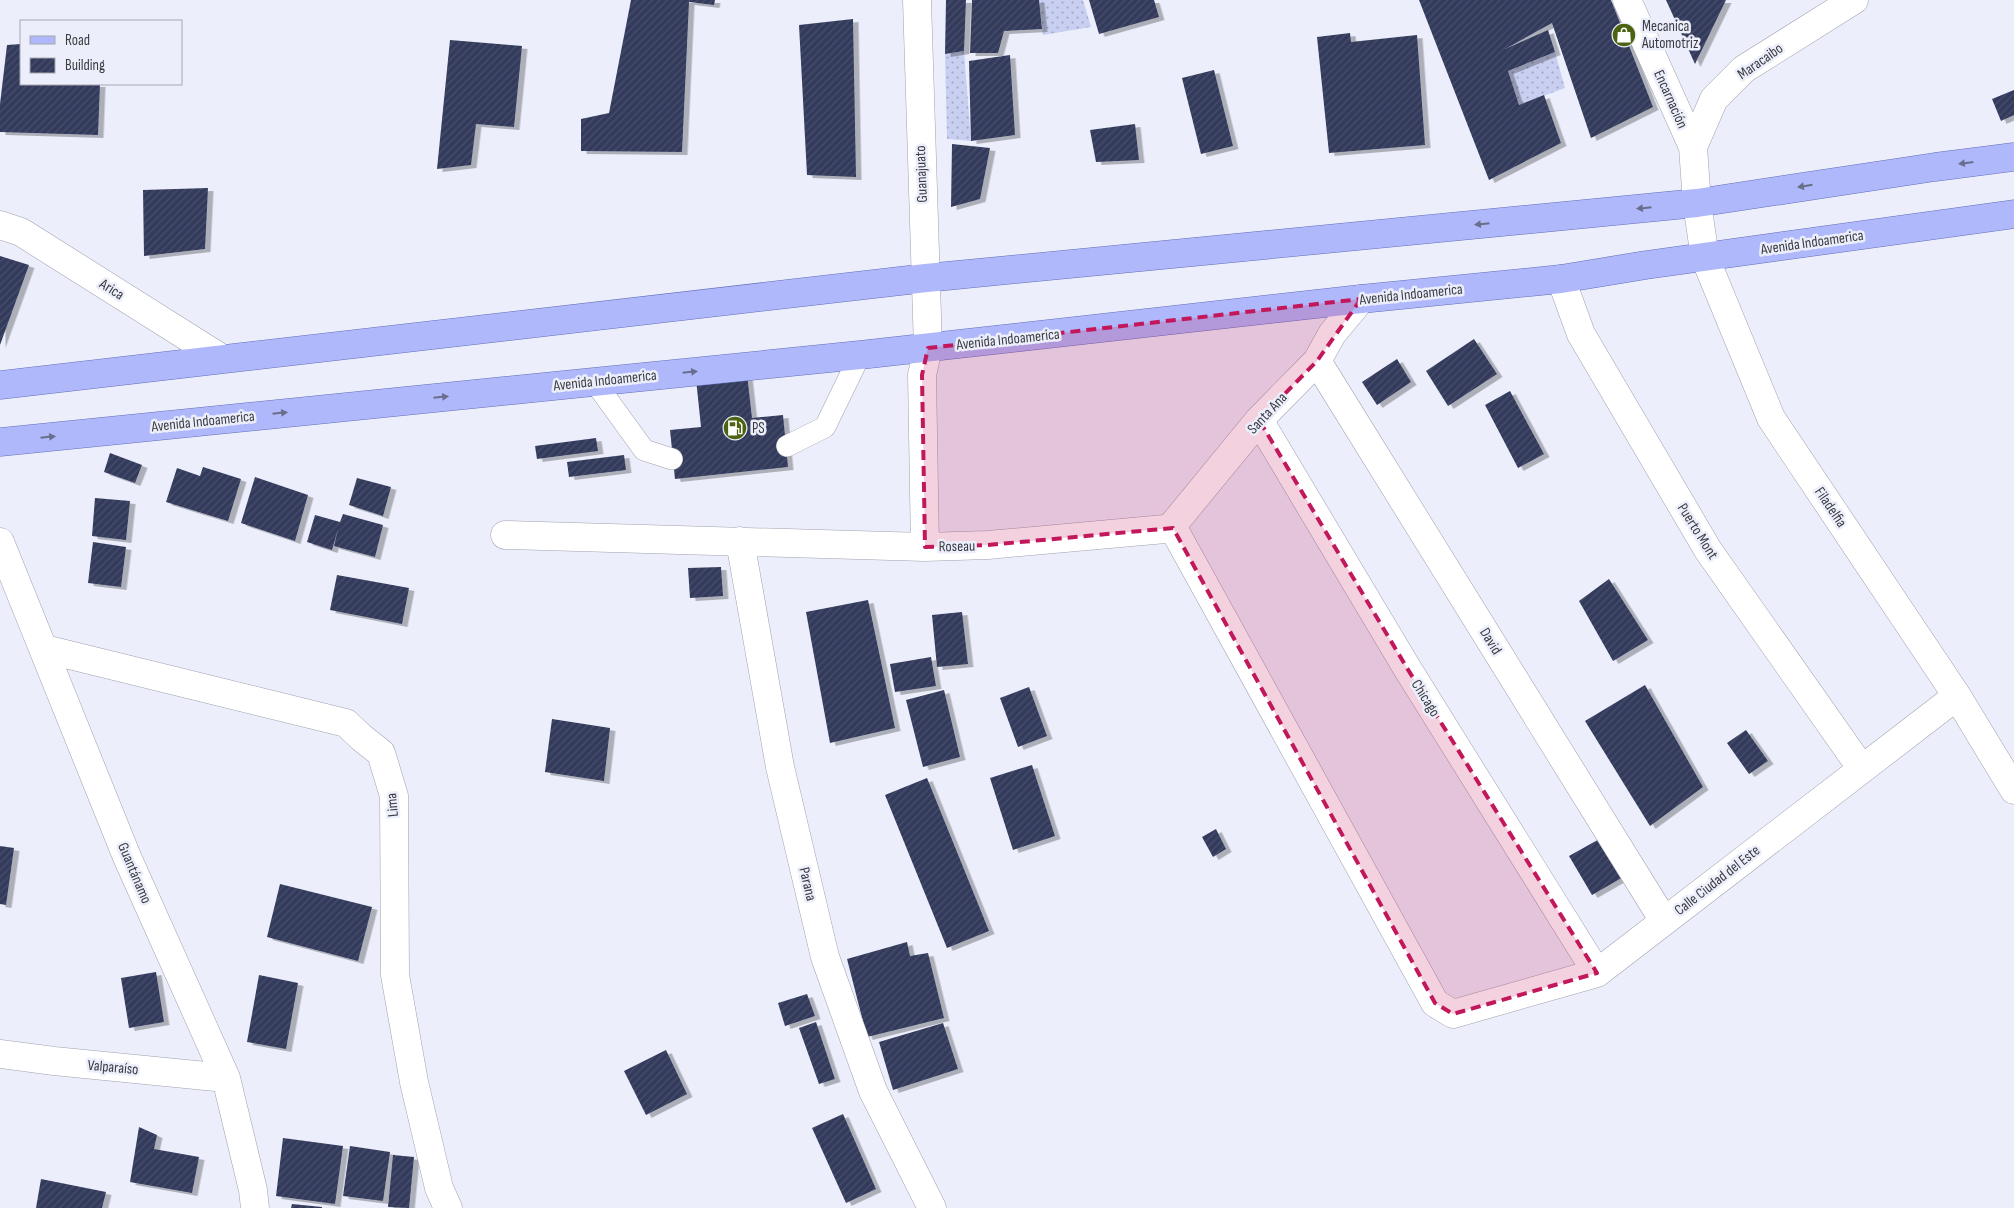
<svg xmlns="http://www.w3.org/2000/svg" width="2014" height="1208" viewBox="0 0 2014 1208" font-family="'Sofia Sans Condensed',sans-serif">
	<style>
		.grass { fill: url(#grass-dots) }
		.building { fill: url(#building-hatch); filter: url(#shadow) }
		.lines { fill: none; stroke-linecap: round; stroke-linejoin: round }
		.service-casing { stroke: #9fa1ad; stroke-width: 22 }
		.minor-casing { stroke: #9fa1ad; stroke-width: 29 }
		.primary-casing { stroke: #636eb8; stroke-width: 29 }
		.service { stroke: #fff; stroke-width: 21 }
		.minor { stroke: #fff; stroke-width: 28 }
		.primary { stroke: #afb8fb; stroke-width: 28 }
		.oneway { fill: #696e8b }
		.marked { fill: #c2185b; fill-opacity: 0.2; stroke: #c2185b; stroke-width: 4; stroke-dasharray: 10 6; stroke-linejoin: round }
		.labels { text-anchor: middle; stroke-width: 5; stroke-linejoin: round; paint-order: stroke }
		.poi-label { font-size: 15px; fill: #3a3c40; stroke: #eceffb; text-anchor: start }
		.street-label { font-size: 15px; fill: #3a3c40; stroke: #eceffb }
	</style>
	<defs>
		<pattern id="grass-dots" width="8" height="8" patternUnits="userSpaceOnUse" patternTransform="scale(1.25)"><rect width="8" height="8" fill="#c8cff0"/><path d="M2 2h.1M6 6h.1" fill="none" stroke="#a3a9c4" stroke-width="1.8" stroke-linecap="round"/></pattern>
		<pattern id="building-hatch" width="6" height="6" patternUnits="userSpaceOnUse" patternTransform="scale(1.25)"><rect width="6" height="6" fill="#333a5b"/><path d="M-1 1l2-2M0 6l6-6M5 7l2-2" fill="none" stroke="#494f6b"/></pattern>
		<filter id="shadow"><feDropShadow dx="5.5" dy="3" stdDeviation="0" flood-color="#0004"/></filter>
	</defs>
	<rect width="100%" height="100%" fill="#eceffb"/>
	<path class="grass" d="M1039,0h44l8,27 -48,8z
		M964,51l7,90 -24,-2 -2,-85z
		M1555,52l10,36 -46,17 -11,-34z"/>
	<path class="building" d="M631,0h84l-1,5 -25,-3 -7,150 -101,-1v-32l28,-6z
		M946,0h20l-2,51 -19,3z
		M972,0h67l3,29 -38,2 -6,22h-28z
		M1089,0h65l5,17 -60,17z
		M1419,0h192l42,107 -62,31 -39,-115 -47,26 43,-19 7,22 -47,19 11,34 25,-10 17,48 -72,37z
		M1666,0h60l-31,64z
		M853,19l3,158 -49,-2 -8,-150z
		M1350,33l1,9 66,-7 8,110 -96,8 -12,-116z
		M450,40l72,6 -8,81 -38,-3 -5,41 -34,4z
		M21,44v40h79l-2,51 -98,-3v-28l7,-59z
		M1010,55l5,80 -44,6 -2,-80z
		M1214,70l19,76 -32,8 -19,-76z
		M2014,90v25l-13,6 -9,-22z
		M1135,124l4,36 -43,2 -6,-32z
		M952,144l38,4 -10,51 -29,8z
		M208,188l-3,61 -61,7 -1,-66z
		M0,256l29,9 -29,80z
		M1474,339l23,35 -49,32 -22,-35z
		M1397,359l14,23 -34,23 -15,-23z
		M747,374l5,44 31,-3 5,52 -113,12 -5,-49 31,-3 -5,-48z
		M1510,391l34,63 -26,14 -33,-63z
		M596,438l2,13 -61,8 -2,-13z
		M110,453l32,12 -7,18 -31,-11z
		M624,455l2,15 -57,7 -2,-15z
		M203,467l38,12 -13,42 -62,-19 11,-34 23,8z
		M255,477l53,18 -13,46 -54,-18z
		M357,478l34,9 -8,29 -34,-11z
		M95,498l35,3 -4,39 -34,-4z
		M343,514l40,11 -8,32 -41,-11 4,-17 -6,21 -25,-8 8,-27 25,7z
		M93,542l33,5 -5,40 -33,-4z
		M721,567l2,29 -33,2 -2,-30z
		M337,575l72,13 -7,36 -72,-14z
		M1609,579l39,61 -35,21 -34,-60z
		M868,600l27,128 -65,15 -24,-131z
		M962,612l6,52 -31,3 -5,-52z
		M931,657l5,29 -41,6 -5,-28z
		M1645,685l58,102 -53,39 -65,-105z
		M1029,687l18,49 -29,11 -18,-49z
		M944,690l16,67 -37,10 -17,-67z
		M552,719l58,9 -6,53 -59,-9z
		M1746,730l22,31 -19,13 -22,-31z
		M1032,765l23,71 -42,14 -23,-72z
		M927,778l62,153 -42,17 -62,-153z
		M1216,829l10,20 -13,8 -11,-20z
		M1603,837l22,39 -33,19 -23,-39z
		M0,846l14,2 -8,57 -6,-1z
		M280,884l92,23 -14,54 -91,-24z
		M907,942l3,14 18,-3 16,65 -77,19 -20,-78z
		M156,972l8,50 -35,6 -8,-50z
		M259,975l39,8 -12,66 -39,-7z
		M807,994l8,22 -30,10 -7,-23z
		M816,1022l19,57 -16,5 -20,-56z
		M943,1023l15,46 -65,21 -14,-48z
		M666,1050l21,44 -41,21 -22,-44z
		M843,1114l33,75 -30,14 -34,-75z
		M139,1127l18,8 -3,14 45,8 -7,36 -62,-11z
		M283,1138l60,8 -8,58 -59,-8z
		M350,1146l40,6 -7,49 -40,-5z
		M393,1155l21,2 -5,51 -21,-1z
		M41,1179l65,13 -4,16h-66z
		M292,1204l30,3v1h-31z"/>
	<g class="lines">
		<g class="service-casing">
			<path id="service" d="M594,381l50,69 28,9
				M787,446l38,-19 35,-72"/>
		</g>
		<g class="minor-casing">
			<path id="minor" d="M917,0l11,348 -6,27 3,172
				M1627,0l66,147 4,56 8,55 66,160 186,278 57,94
				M1693,147l21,-48 30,-30 110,-69
				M0,225l21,7 200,126
				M1561,279l20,55 127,216 154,219
				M1317,361l347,560
				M1259,420l148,248 190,305
				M1172,526l263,477 18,11 144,-41 360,-277
				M505,535l420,12 63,-2 177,-16 7,-3 87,-106 58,-59 15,-27 29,-35
				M740,541l40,226 45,190 48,134 59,117
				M0,542l127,315 99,221 27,112 2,18
				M45,649l301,74 16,15 19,15 13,43 1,179 19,107 25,106 9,20
				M0,1054l54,7 172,17"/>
		</g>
		<g class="primary-casing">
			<path id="primary" d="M0,385l926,-107 771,-75 238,-36 79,-10
				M0,442l860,-87 501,-56 200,-20 85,-14 368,-51"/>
		</g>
		<use href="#service" class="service"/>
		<use href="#minor" class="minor"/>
		<use href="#primary" class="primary"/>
	</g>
	<defs><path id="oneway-solid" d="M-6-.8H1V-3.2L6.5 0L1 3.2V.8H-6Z" transform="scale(1.25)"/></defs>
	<g class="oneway">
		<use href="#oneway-solid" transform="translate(1966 163) rotate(173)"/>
		<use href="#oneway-solid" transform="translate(1805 186) rotate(171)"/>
		<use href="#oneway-solid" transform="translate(1644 208) rotate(174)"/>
		<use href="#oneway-solid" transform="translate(1482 224) rotate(174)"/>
		<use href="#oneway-solid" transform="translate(690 372) rotate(-6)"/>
		<use href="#oneway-solid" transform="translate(441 397) rotate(-6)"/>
		<use href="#oneway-solid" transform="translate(280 413) rotate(-6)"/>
		<use href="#oneway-solid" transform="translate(48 437) rotate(-6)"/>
	</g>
	<path class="marked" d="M1361,299l-44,62 -58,59 148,248 190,305 -144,41 -18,-11 -262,-475 -185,17 -63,2 -3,-172 6,-27z"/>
	<defs>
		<g id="shop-disc" transform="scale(1.25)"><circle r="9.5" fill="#4c6312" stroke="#eceffb"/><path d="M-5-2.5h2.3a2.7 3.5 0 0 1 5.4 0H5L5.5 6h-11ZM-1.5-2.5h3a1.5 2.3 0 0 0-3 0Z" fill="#fff"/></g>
		<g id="fuel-disc" transform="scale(1.25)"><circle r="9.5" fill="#4c6312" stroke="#eceffb"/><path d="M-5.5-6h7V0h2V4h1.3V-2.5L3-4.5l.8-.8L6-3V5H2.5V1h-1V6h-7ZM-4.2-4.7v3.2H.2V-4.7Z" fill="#fff"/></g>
	</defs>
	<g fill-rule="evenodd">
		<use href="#shop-disc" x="1624" y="35"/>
		<use href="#fuel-disc" x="735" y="428"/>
	</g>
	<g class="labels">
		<g class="poi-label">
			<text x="1642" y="31">Mecanica<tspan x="1642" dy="17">Automotriz</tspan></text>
			<text x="752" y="433">PS</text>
		</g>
		<g class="street-label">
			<text transform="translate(1760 61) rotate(-35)" y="5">Maracaibo</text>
			<text transform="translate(1671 99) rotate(66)" y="5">Encarnación</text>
			<text transform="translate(921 174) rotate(-92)" y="5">Guanajuato</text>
			<text transform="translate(1812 242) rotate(-8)" y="5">Avenida Indoamerica</text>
			<text transform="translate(112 289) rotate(32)" y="5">Arica</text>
			<text transform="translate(1411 294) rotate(-6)" y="5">Avenida Indoamerica</text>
			<text transform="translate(1008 339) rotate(-6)" y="5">Avenida Indoamerica</text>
			<text transform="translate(605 380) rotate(-6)" y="5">Avenida Indoamerica</text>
			<text transform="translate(1267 413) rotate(-47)" y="5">Santa Ana</text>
			<text transform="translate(203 421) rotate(-6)" y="5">Avenida Indoamerica</text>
			<text transform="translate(1831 507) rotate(56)" y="5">Filadelfia</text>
			<text transform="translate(1698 531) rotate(58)" y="5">Puerto Mont</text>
			<text transform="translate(957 546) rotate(-1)" y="5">Roseau</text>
			<text transform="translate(1491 641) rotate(58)" y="5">David</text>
			<text transform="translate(1426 698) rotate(58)" y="5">Chicago</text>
			<text transform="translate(392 805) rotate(-95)" y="5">Lima</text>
			<text transform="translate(135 873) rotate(67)" y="5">Guantánamo</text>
			<text transform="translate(1717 880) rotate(-38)" y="5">Calle Ciudad del Este</text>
			<text transform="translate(808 884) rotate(77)" y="5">Parana</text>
			<text transform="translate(113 1067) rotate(5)" y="5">Valparaíso</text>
		</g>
	</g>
	<rect x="20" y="20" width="162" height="65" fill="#eceffb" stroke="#a5a7b0"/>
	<rect x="30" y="36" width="25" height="8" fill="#afb8fb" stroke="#a5a7b0"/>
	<text x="65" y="45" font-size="15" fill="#3a3c40">Road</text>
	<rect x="30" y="58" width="25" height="15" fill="url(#building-hatch)" stroke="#a5a7b0"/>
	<text x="65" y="70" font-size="15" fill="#3a3c40">Building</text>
</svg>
